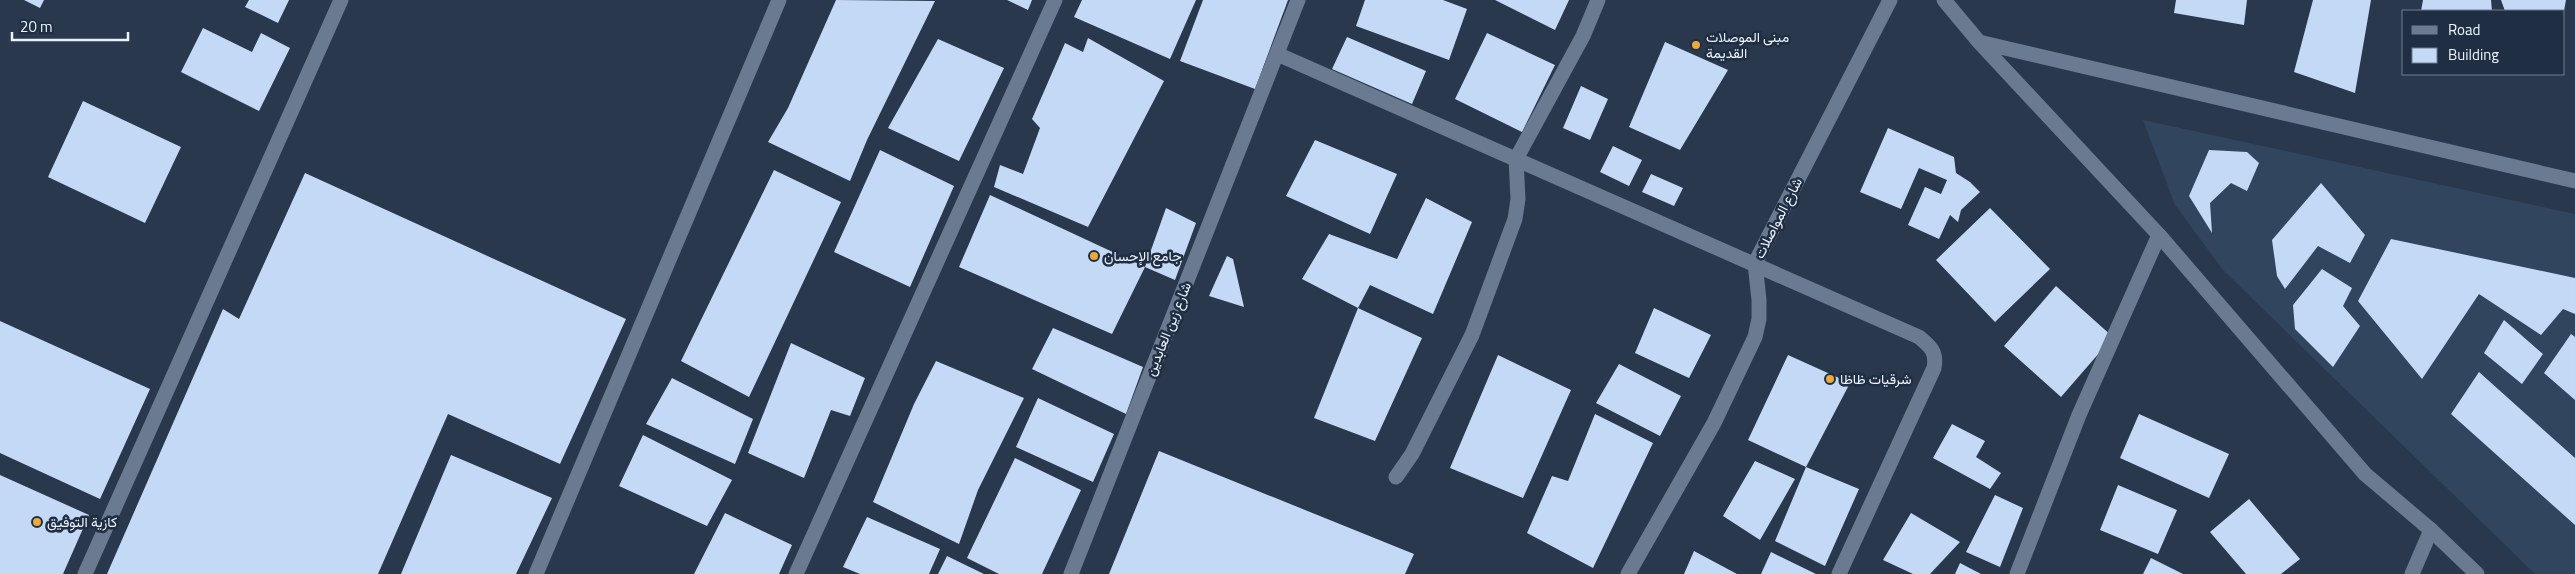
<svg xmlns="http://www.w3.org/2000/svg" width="2575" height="574" viewBox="0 0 2575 574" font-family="'Titillium Web',Vazirmatn,sans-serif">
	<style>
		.built { fill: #32455e }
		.building { fill: #c3d9f6 }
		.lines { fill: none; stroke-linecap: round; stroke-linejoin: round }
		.minor { stroke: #697a91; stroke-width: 15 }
		.secondary { stroke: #697a91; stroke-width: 15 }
		.poi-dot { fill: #eba93a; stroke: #1f2e42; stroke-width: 2 }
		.labels { text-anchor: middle; stroke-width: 5; stroke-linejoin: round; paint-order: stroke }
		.poi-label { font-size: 14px; fill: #ecf3fe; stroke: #1f2e42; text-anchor: start }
		.street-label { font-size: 14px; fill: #ecf3fe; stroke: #1f2e42 }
	</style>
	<rect width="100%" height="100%" fill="#29384d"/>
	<path class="built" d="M2143,120l432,94v360h-40l-312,-304 -48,-65z"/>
	<path class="building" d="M24,0h20l-4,8z
		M249,0h40l-11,23 -33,-16z
		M836,0l99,1 -68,139 -17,41 -82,-39 20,-34z
		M1007,0h25l-4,10z
		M1082,0h114l-26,59 -96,-42z
		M1203,0h85l-33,89 -75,-28z
		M1365,0h78l24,9 -18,51 -93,-34z
		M1495,0h74l-14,30z
		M2176,0h71l-3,25 -70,-12z
		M2313,0h58l-16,93 -61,-21z
		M2423,0h68l1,11h-71z
		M2501,0h65l-2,11h-59z
		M203,28l49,24 9,-19 29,15 -31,63 -78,-39z
		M1487,33l68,32 -33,67 -67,-33z
		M1347,37l79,34 -14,33 -80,-35z
		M1088,38l76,43 -76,146 -94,-40 6,-22 23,9 17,-46 -8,-9 33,-76 18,9z
		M938,39l66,29 -45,93 -71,-33z
		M1665,42l63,28 -48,80 -51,-23z
		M1581,86l27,13 -18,41 -27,-12z
		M83,101l98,46 -36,76 -97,-46z
		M1888,128l66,29 2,16 14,9 10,10 -19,18 -3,12 -8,-7 -11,24 -31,-14 17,-38 16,7 6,-14 -28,-12 -18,41 -41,-17z
		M1315,140l82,34 -27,60 -84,-38z
		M1613,146l29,14 -13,26 -29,-14z
		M880,150l74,36 -44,101 -76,-35z
		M2209,150l38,2 12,11 -12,28 -16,-8 -21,20 2,30 -23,-37z
		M774,170l67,32 -92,195 -68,-36z
		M305,173l321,146 -66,145 -112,-50 -70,160h-271l116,-265 16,10z
		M1651,174l32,14 -9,18 -32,-14z
		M2321,183l44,52 -15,28 -32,-17 -33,43 -8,-13 -5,-36z
		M990,195l155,72 21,-59 30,15 -21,57 -30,-13 -33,67 -153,-67z
		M1426,198l46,24 -39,92 -63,-29 -12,23 -56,-29 27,-45 68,25z
		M1990,208l60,61 -55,53 -59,-62z
		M2391,239l184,39v36l-12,-5 -22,26 -62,-41 -57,85 -64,-78z
		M1227,256l6,3 11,48 -35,-11z
		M2322,269l30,19 -9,18 17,20 -27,41 -38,-38 -2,-24z
		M2056,286l57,51 -52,60 -57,-51z
		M1358,308l64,30 -47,103 -61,-23z
		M1654,308l57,27 -22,43 -54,-25z
		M2504,320l39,34 -21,30 -38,-31z
		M0,321l150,68 -50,110 -100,-46z
		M1053,328l90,39 -17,47 -94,-45z
		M2571,334l4,3v63l-31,-27z
		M791,343l74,35 -15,38 -19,-6 -27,68 -56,-25z
		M1498,355l73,35 -48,108 -73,-30z
		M1788,355l62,28 -44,84 53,22 -34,77 -50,-25 31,-74 -58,-27z
		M936,361l88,37 -46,92 -19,54 -86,-42 41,-98z
		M1619,364l62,32 -21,40 -64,-33z
		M2479,372l96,86v67l-124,-111z
		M672,378l81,41 -18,45 -89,-40z
		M1038,398l76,36 -21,48 -77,-35z
		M1595,414l58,29 -60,125 -66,-35 25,-57 16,5z
		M2139,414l90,40 -20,44 -89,-40z
		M1952,424l33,17 -9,16 25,16 -11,16 -57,-31z
		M643,435l89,45 -25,46 -88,-40z
		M1159,451l255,103 -9,20h-296z
		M451,455l101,43 -36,76h-115z
		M1015,458l66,32 -39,84h-43l-32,-16z
		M1755,461l40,18 -35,61 -37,-24z
		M0,475l89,40 -26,59h-63z
		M2118,485l59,25 -19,44 -58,-24z
		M1995,495l28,13 -23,59 -34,-15z
		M2249,499l51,60 -19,15h-35l-36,-42z
		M725,513l67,32 -13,29h-85z
		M1911,513l49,29 -30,32h-17l-30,-14z
		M867,517l73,32 -11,25h-69l-17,-7z
		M1694,551l43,23h-53z
		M1771,552l45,22h-55z
		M947,556l37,18h-46z
		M2151,558l32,16h-40z
		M1960,563l21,11h-26z"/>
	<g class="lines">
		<path class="minor" d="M1277,54l642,283c12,10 18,15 15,31l-95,206
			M1396,477l16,-23 60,-119 43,-116 3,-20 -2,-40 67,-123 15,-36
			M85,574l256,-574
			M536,574l243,-574
			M796,574l259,-574
			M1071,574l227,-574
			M1628,574l86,-151 41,-86 4,-18v-19l-4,-37 135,-263
			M2017,574l62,-159 80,-180
			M2412,574l19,-44"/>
		<path class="secondary" d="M1944,0l35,42 180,193 206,239 66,56 46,44
			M1979,42l596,139"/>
	</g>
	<g class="poi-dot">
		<circle cx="1696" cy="45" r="5"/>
		<circle cx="1094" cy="256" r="5"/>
		<circle cx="1830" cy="379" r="5"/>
		<circle cx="37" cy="522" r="5"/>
	</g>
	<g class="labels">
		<g class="poi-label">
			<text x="1706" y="42">مبنى الموصلات<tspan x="1706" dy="16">القديمة</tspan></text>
			<text x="1104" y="261">جامع الإحسان</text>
			<text x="1840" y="384">شرقيات ظاظا</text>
			<text x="47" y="527">كازية التوفيق</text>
		</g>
		<g class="street-label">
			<text transform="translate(1778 218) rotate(-63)" y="5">شارع المواصلات</text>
			<text transform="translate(1168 329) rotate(-68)" y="5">شارع زين العابدين</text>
		</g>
	</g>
	<rect x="2402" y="10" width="162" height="65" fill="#1f2e42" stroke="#717d8d"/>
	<rect x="2412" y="26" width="25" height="8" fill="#697a91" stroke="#717d8d"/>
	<text x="2448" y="35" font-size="15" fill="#ecf3fe">Road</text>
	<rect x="2412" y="48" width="25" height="15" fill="#c3d9f6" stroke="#717d8d"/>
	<text x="2448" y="60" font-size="15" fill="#ecf3fe">Building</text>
	<path d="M12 32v8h116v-8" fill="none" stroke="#ecf3fe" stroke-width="2.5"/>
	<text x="20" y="32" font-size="15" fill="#ecf3fe" stroke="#1f2e42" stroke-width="4" paint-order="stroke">20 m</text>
</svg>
